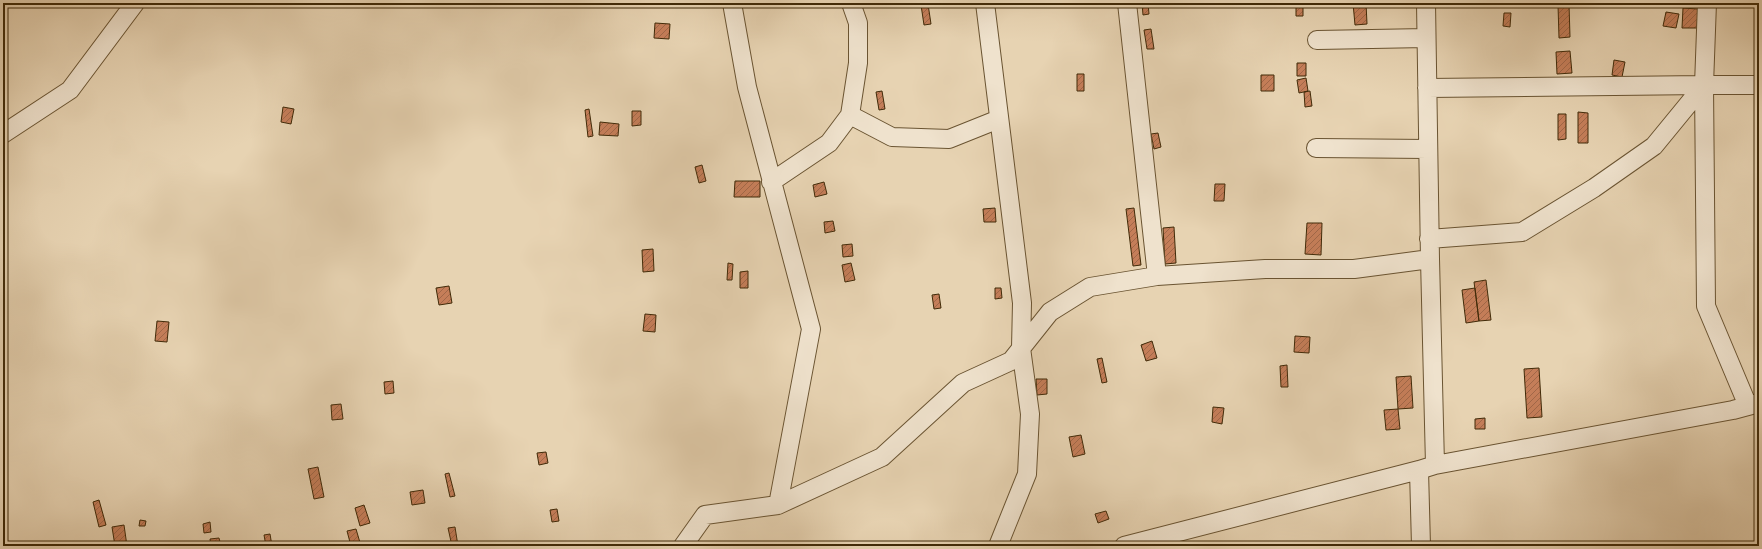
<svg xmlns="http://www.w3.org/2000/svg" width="1762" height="549" viewBox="0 0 1762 549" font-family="'Gentium Book Plus',serif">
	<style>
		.building { fill: url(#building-hatch); stroke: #402a08 }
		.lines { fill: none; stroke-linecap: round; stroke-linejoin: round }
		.minor-casing { stroke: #6a5432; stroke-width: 20 }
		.minor { stroke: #efe2cd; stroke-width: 18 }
	</style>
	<defs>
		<pattern id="building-hatch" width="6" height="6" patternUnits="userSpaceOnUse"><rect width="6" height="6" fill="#c57e59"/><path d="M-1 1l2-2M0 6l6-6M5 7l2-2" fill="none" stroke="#a16748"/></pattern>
	</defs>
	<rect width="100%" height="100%" fill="#e7d3b2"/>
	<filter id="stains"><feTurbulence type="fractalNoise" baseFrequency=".005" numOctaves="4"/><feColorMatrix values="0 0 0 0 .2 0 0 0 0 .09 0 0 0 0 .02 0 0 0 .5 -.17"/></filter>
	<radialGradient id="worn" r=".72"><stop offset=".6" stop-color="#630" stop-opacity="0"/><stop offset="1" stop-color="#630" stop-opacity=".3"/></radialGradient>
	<path class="building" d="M1142,3h6l1,11 -6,1z
		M1296,3h7v13h-7z
		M1353,3h13l1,21 -12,1z
		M928,4l3,20 -7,1 -3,-20z
		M1569,4l1,33 -11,1 -1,-33z
		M1683,8l15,1 -1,19h-15z
		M1666,12l13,2 -3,14 -13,-2z
		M1504,13h7l-1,14 -7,-1z
		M655,23l15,1 -1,15 -15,-1z
		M1151,29l3,20h-7l-3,-19z
		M1570,51l2,22 -15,1 -1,-22z
		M1614,60l11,2 -3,15 -10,-2z
		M1297,63h9v13h-9z
		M1077,74h7v17h-7z
		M1261,75h13v16h-13z
		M1306,78l2,13 -9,2 -2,-13z
		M882,91l3,18 -6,1 -3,-18z
		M1310,91l2,15 -7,1 -1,-15z
		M283,107l11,2 -3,15 -10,-2z
		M589,109l4,27 -5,1 -3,-27z
		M632,111h9v14l-9,1z
		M1578,112l10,1v30h-10z
		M1558,114h8v25l-8,1z
		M600,122l19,2 -1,12 -19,-1z
		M1158,133l3,14 -7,2 -3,-15z
		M702,165l4,16 -7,2 -4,-16z
		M735,181h25v16h-26z
		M824,182l3,12 -12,3 -2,-12z
		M1215,184h10l-1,17h-10z
		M995,208l1,14h-12l-1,-13z
		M1134,208l7,57 -8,1 -7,-57z
		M833,221l2,10 -10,2 -1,-11z
		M1307,223h15l-1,32 -16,-1z
		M1174,227l2,36 -11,1 -2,-36z
		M852,244l1,12 -10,1 -1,-12z
		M653,249l1,22 -11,1 -1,-22z
		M728,263l5,1 -1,16h-5z
		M851,263l4,17 -10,2 -3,-17z
		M748,271v17h-8v-16z
		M1486,280l5,40 -12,1 -5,-39z
		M449,286l3,17 -13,2 -3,-17z
		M995,288h6l1,10 -7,1z
		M1475,288l4,33 -13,2 -4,-33z
		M939,294l2,14 -7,1 -2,-14z
		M645,314l11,1 -1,17 -12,-1z
		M157,321l12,1 -2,20 -12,-1z
		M1295,336l15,1 -1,16 -15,-1z
		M1152,341l5,17 -11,3 -5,-16z
		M1102,358l5,24 -5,1 -5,-24z
		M1287,365l1,22h-7l-1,-21z
		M1539,368l3,49 -15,1 -3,-49z
		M1411,376l2,32 -15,1 -2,-32z
		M1036,379h11v15l-10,1z
		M393,381l1,12 -9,1 -1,-12z
		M341,404l2,15 -11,1 -1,-15z
		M1213,407l11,1 -2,16 -10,-2z
		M1398,409l2,20 -14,1 -2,-20z
		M1485,418v11h-10v-10z
		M1081,435l4,19 -12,3 -4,-20z
		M546,452l2,11 -9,2 -2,-12z
		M318,467l6,30 -10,2 -6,-30z
		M449,473l6,23 -5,1 -5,-23z
		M423,490l2,13 -13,2 -2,-13z
		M99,500l7,25 -7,2 -6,-25z
		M364,505l6,18 -10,3 -5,-18z
		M557,509l2,12 -7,1 -2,-12z
		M1106,511l3,8 -11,4 -3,-9z
		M140,520l6,1 -1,5h-6z
		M210,522l1,10 -7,1 -1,-9z
		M124,525l3,21h-12l-3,-19z
		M455,527l3,19h-6l-4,-18z
		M356,529l5,17h-10l-4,-15z
		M270,534l2,12h-6l-2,-11z
		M219,538l2,8h-10l-1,-7z"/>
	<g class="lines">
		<g class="minor-casing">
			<path id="minor" d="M732,3l15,84 64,242 -33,176
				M985,3l37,300 -1,45 9,66 -3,60 -29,72
				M1127,3l30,273
				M1426,3l4,256 5,206
				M1707,3l-3,82 2,221 42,100
				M1317,40l109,-2
				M1427,88l277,-3h55
				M850,115l42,22 57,2 50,-20
				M3,134l67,-44 65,-87
				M1316,148l112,1
				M771,182l58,-39 21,-28 8,-52v-40l-7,-20
				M1429,239l93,-7 72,-44 60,-42 50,-61
				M1419,470l2,76
				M683,546l22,-31 73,-10 104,-48 81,-74 48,-22 39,-49 40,-25 67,-11 108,-7h89l76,-10
				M1124,546l295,-76 16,-5 298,-55 26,-7"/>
		</g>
		<use href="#minor" class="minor"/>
	</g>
	<rect width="1762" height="549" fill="none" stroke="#e7d3b2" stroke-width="16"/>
	<rect x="4" y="4" width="1754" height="541" fill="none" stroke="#402a08" stroke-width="2"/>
	<rect x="8" y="8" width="1746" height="533" fill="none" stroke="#402a08"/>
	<rect width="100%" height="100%" filter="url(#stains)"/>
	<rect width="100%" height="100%" fill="url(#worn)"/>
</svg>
